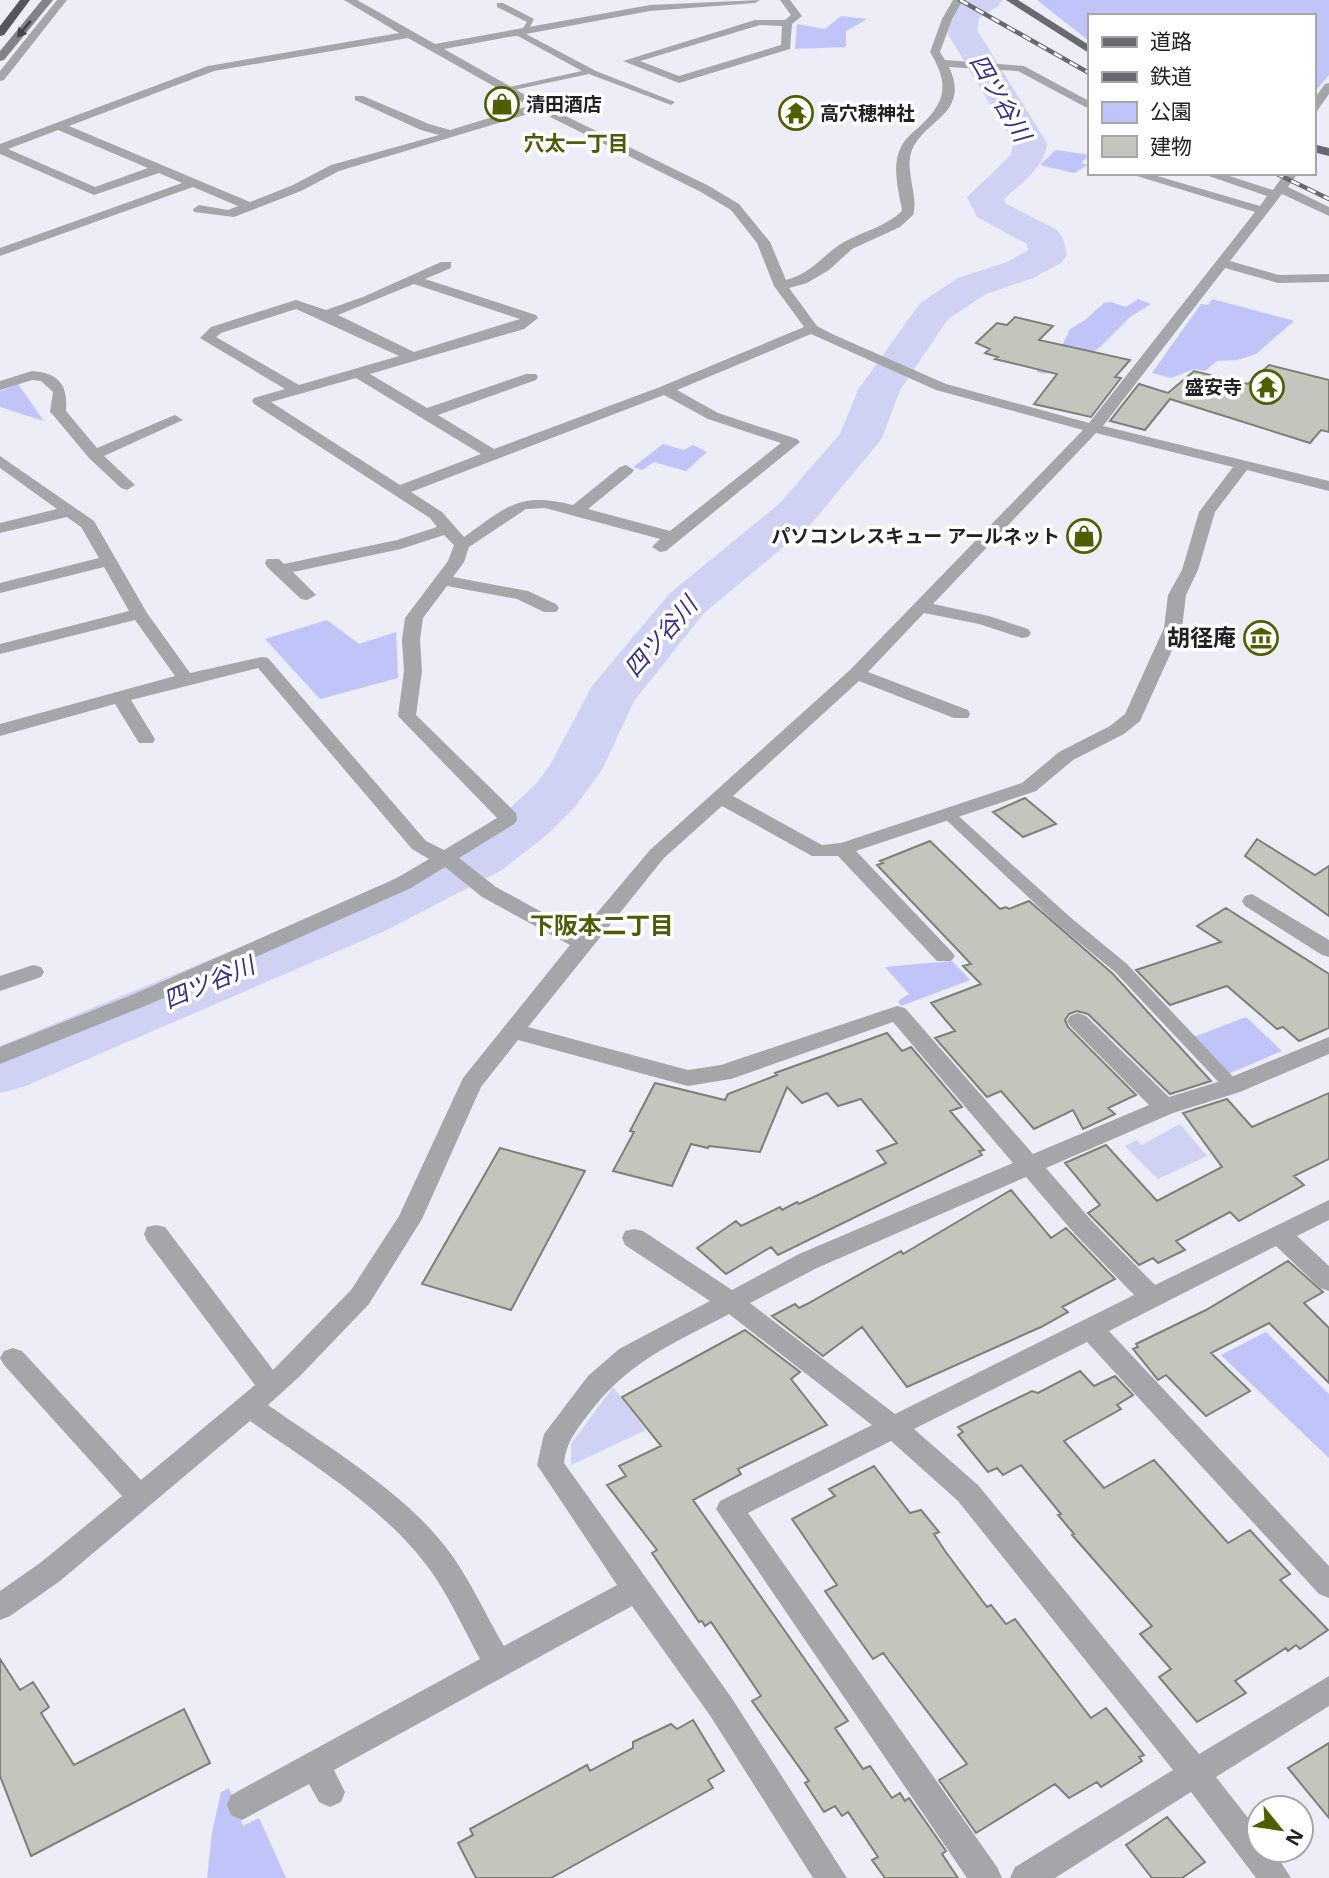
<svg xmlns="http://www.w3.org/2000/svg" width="1329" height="1878" viewBox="0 0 1329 1878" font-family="'Noto Sans','Noto Sans JP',sans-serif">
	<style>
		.green { fill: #c1c4f9 }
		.water { fill: #d0d2f3 }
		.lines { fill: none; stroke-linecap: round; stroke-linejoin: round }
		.river { fill: #d0d2f3; fill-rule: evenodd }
		.building { fill: #c3c6bc; stroke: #7e8078; stroke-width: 2 }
		.lane { fill: #a5a6aa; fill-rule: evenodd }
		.street { fill: #a5a6aa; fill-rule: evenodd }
		.secondary { fill: #828389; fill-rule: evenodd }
		.primary { fill: #696a71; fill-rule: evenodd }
		.highway { fill: #54555d; fill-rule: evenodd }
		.rail-casing { stroke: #68696e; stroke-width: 4.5 }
		.rail { stroke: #fff; stroke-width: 2.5; stroke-dasharray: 9; stroke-linecap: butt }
		.oneway { fill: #424347 }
		.labels { text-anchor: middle; stroke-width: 7; stroke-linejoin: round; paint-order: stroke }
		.far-poi-label { font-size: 19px; font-weight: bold; fill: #202124; stroke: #fff; text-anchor: start }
		.far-neighbourhood-label { font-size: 21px; font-weight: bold; fill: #4e5b09; stroke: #fff }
		.poi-label { font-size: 23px; font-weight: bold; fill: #202124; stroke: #fff; text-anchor: end }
		.water-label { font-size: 24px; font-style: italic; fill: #392f88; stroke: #fff }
		.neighbourhood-label { font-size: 24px; font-weight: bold; fill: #4e5b09; stroke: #fff }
	</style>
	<rect width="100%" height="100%" fill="#ecedf7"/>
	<path class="green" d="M1037,0h292v75l-16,19v-78h-224v25z
		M841,16l26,3 -21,12v16l-51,2 2,-25 28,5z
		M1056,150l33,5 -8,8 7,2 -14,8 -34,-8z
		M1138,299l13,5 -21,13 -31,31 -19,13 -18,3 -17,10 -9,-2 26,-26 8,-17 15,-9 19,-17 7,-1 15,5z
		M1212,299l82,22 -38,33 -19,6 -20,1 -12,10 -11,-2 -23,9 -19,-5 49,-69 7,1z
		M18,384l26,37 -44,-14v-16z
		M663,444l21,6 9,-5 14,7 -21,19 -32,-9 -12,8 -9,-3z
		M327,620l32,24 37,-12 2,46 -78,21 -55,-60z
		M952,961l18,19 -69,26 -3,-5 11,-7 -24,-27z
		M1246,1017l36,34 -54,23 -34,-37z
		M1266,1332l63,62v64l-108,-103z
		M229,1788l14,38 16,-8 27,60h-79l5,-45 9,-41z"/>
	<path class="water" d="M1180,1124l27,32 -49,23 -33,-33 12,-6 5,5z
		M613,1387l33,43 -75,35v-21z"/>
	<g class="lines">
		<path class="river" d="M965,0h38l-5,6 -19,12 -2,12 70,113c-3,26 -25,39 -43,56l1,4 52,27 6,8 4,17 -6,8 -28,15 -47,16 -38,25 -48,71 -18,48 -7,9 -64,77 -107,89 -70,88 -31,67 -28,39 -27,27 -46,36 -115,60 -364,157 -23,6v-47l345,-142 117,-60 46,-34 29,-27 13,-18 42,-79 78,-93 109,-89 61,-70 18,-44 62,-87 38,-25 49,-16 21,-12 -1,-6 -50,-27 -10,-20 44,-42 2,-12 -65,-109c-3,-14 5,-26 17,-34z"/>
	</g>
	<path class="building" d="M1015,317l38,9 -14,14 91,20 -15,17 6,1 -30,39 -57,-13 23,-30 -62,-15 3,-2 -13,-4 5,-4 -14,-6 21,-20 10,2z
		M1269,365l60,15v52l-8,-2 -11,13 -140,-44 -25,31 -35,-9 29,-37 29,9 26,-22 54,13z
		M1025,798l31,26 -33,13 -30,-25z
		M1257,839l58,36 14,-9v50l-84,-60z
		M930,841l70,68 6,-2 3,2 20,-8 84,73 98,107 -41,13 -82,-80 -11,-3 -8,3 -4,6 3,7 68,68 -28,13 7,6 -32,15 -10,-19 -39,19 -33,-38 -14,6 -52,-59 20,-7 -24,-28 50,-19 -18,-18 8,-2 -94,-99 6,-2 -3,-2z
		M1226,908l103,66v54l-30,13 -16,-14 -6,2 -50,-43 -57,19 -34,-35 85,-28 -24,-16z
		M887,1033l15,18 9,-4 51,60 -12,4 34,39 -5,1 3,4 -204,100 -7,-8 -45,27 -29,-26 39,-27 5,5 39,-19 2,3 15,-8 2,2 87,-41 -9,-12 20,-8 -36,-44 -23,7 -11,-13 -25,10 -15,-16 -27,65 -51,-6 -1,2 -17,-4 -19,42 -59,-15 21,-39 -4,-1 25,-48 70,17 3,-6 49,-19 -2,-2z
		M1329,1093v66l-35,17 10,9 -65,36 -9,-9 -54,29 9,9 -27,13 -5,-5 -14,7 -45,-46 -6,-6 12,-8 -35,-42 41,-18 51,56 65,-34 -39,-54 44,-14 25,28z
		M500,1148l85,23 -74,139 -89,-26z
		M1011,1190l40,48 15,-10 49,51 -53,28 6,5 -27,15 -134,60 -45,-60 -39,29 -51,-40 23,-12 4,4 8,-4 94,-53 2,3z
		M1288,1261l35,31 -19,11 25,25v55l-60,-60 -58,30 39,38 -44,25 -40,-41 -8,5 -25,-31 5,-2 -2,-3 70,-34z
		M745,1330l55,42 -9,7 36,46 -89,44 3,5 -48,26 155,221 -13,7 28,41 7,-3 22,32 8,-5 5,8 4,-3 37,53 -4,3 16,24h-73l-13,-18 6,-3 -30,-45 -6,4 -7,-10 -11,6 -19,-29 4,-2 -57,-80 9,-5 -50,-74 -6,4 -3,-5 -3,1 -47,-69 5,-3 -50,-65 19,-9 -7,-10 42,-20 -39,-49z
		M1080,1371l14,15 21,-10 18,19 -16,10 4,4 -57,32 40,47 50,-28 74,83 22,-13 40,44 -10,6 48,50 -28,19 -4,-4 -8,6 -2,-3 -51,33 11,12 -49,29 -38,-45 12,-8 -31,-35 12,-8 -80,-91 2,-1 -16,-19 3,-1 -40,-49 -18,10 -6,-7 -9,4 -30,-37 5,-3 -5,-5 74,-36 6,2z
		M874,1466l36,47 11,-3 18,22 -5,2 11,17 42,56 4,-2 15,19 9,-5 76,99 15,-10 38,47 -5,2 3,4 -41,26 -4,-5 -28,16 -14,-14 -79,49 -37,-53 28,-16 -84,-111 -10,6 -48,-68 12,-6 -45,-66 43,-23 -6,-7z
		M0,1659l20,31 13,-8 16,25 -8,6 33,52 110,-56 26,54 -179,93 -31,-80z
		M693,1720l31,51 -16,9 5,8 -162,90h-75l-18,-35 15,-8 -3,-6 117,-64 3,6 43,-23v-6l38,-18 6,5z
		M1329,1743v75l-41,-50z
		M1167,1817l38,45 -23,16h-30l-26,-33z"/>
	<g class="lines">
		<path class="lane" d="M497,3h6l31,16 -8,15 70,37 79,31 -4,3 -82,-31 -84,18v-4l77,-17 -66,-36v-4h5l6,-9 -30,-15z
			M948,810l5,1 117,106 57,47 111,118 2,4 -2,4h-12l-111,-118 -57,-47 -115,-108 -2,-3z"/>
		<path class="street" d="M57,0h10l-63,80 -4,1v-10z
			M344,0h13l78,44 215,-39 110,-5 -5,3 -105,8 -206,38 99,56 166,81 30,18 31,38 16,38c28,-8 36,-25 58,-38 20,-11 41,-15 58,-31 -3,-20 -11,-45 -1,-64 4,-8 11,-14 18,-20 28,-26 30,-43 11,-75l12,-33 11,-19h10l-11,19 -12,33 5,8 79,6 65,35v8l-71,-38 -69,-4c22,47 -25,53 -37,83 -8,21 7,45 1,65l-13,12 -48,22 -23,21 -22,13 -18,5 28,38 15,8 114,50 143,39 166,-211 -128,-39h20l113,33 7,-10 -67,-23h20l53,17 12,-17h13l-10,14 41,20v9l-47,-22 -52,67 49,14 50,-1v8l-51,1 -53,-15 -122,158 226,55v10l-82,-21 -32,42 -17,58 -12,25 -4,33 -42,93 -16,13 -51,26 -37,31 -180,60 95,100 4,5 -4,5h-14l-99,-105h-26l-90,-50 -58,52 -136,169 160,43 33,-5 176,-59 8,2 128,146 116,-49 -79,-79 -3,-5 3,-5 8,-3 8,3 83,81 55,-17 105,-43v17l-89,38 -67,21 -127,55 46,53 63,64 174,-85v20l-32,16 32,30v25l-9,-3 -44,-42 -167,85 220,235v32l-10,-4 -232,-252 -173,87 64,56 221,269 130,-78v30l-113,71 43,55v18h14l18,28h-35l-65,-86 -136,86h-45l5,-11 158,-97 -215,-269 -67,-60 -143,72 249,354 5,11h-35l-251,-369 4,-8 152,-76 -143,-111c-58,31 -101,47 -142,102 -12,16 -21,27 -23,47l167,234 116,181h-34l-102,-161 -79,-111 -298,164 11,22 -4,10 -11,5 -11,-5 -10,-18 -67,36 -11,-5 -4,-10 4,-10 249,-136c-17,-31 -34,-70 -56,-97 -44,-57 -116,-100 -174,-141l-190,160 -50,35 -10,4v-29l40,-28 82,-67 -118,-131 -4,-7 4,-7 9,-3 9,3 119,129 114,-95 -108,-144 -3,-7 3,-7 9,-2 9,2 108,143 78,-80 48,-74 64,-138 107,-133 -88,-48 -37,-30 -34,21 -261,116 -150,60v-17l134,-53 263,-116 32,-19 -17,-10 -154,-181 -127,32 24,39 -2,4h-14l-24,-39 -115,32v-12l175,-48 -40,-56 -135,34v-10l129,-33 -25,-44 -104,26v-10l99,-25 -18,-31 -14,-10 -67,16v-10l57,-14 -57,-41v-12l94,65 53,92 43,60 72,-16 6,1 158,183 18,9 53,-32 -99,-102 6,-45 -2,-31 3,-22 43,-57 6,-16 -10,-10 -43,14 -108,23 23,23 -9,5 -6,-1 -34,-32 -2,-4 2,-4h12l5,5 113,-24 40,-13 -7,-9 -176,-114 -2,-3 2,-3 31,-9 -85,-51 11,-11 85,-27 30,10 37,-13 78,-35h10v6l-26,11 111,36 2,3 -14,11 -154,45 57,34 99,-34h10l2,3 -2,3 -98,35 56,34 166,-62 144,-60 -30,-41 -17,-43 -26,-33 -30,-18 -163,-81 -199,60 -38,20 -67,26 -40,-5 -1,-3 6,-4 29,5 10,-4 -45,-19 -193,69v-8l182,-65 -23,-10 -65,22 -94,-41v-10l208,-78 191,-33zM408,38l121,68 -79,24 -21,-6 -66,-28h-8v4l66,30 18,5 -108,30 -38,20 -43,17 -181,-76 145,-55zM58,130l90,38 -53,19 -87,-38zM414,284l106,35 -106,33 -76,-37zM296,309l103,47 -100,29 -83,-48 5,-4zM811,334l125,56 147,40 -233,240 -200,180 -70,83 -84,-46 -37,-29 55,-34 3,-4 -1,-7 -100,-98 6,-44 -2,-31 3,-22 24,-32 70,13 27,13h12l3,-4 -3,-4 -28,-13 -75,-14 11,-15 5,-15 57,-38 19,-1 115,31 -8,8 8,5 6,-1 134,-109 -3,-3 -79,-26 -41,-23zM356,378l125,76 -81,31 -129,-83zM664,395l44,24 73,24 -111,88 -82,-22 44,-36 2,-3 -8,-5 -6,2 -47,38c-55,-14 -66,2 -109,32l-22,-25 -31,-20zM1096,433l137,34 -34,45 -17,58 -14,25 -4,33 -39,86 -15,12 -51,26 -37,31 -181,60 -19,2 -89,-49 126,-115 95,37h14l2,-4 -2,-4 -100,-38 56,-59 55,11 43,14 6,-1 3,-4 -3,-4 -39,-13 -56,-12zM893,1022l120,141 -214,91 -67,36 -89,-59 -9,-2 -9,2 -3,7 3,7 85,56 -91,48 -31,27 -44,58 -7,31 80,120 -113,61c-19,-32 -37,-73 -60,-101 -44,-56 -118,-99 -176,-140l32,-29 69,-72 53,-85 59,-132 37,-47 170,46 43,-7zM1026,1177l48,56 60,62 -239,119 -145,-111 67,-35z
			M780,0h10l12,16 -10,8 -2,25 -111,34 -56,-22 132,-41h30l6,-5zM760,25l22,1 -1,19 -102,31 -39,-15z
			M1329,83v11l-12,17 -4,1v-12l12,-16z
			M32,371c28,2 36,15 34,40l31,37 73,-31 5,-2 8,5 -79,36 31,29 -8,5 -6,-2 -32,-30 -36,-43 -3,-3 3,-20 -12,-11 -9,-1 -32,10v-9z
			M1252,894l77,46v17l-7,-2 -77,-49 -3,-5 3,-5z
			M33,965l8,2 3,5 -3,5 -41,14v-15z"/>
		<path class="secondary" d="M42,0h11l-49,60 -4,1v-10z"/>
		<path class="primary" d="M1006,0h12l71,45v8z
			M1313,144l16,4v8l-16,-4z"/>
		<path class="highway" d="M20,0h10l-26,35 -4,1v-10z"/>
		<g class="rail-casing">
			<path id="rail" d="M960,0l129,73
				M1275,173l54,26"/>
		</g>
		<use href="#rail" class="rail"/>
	</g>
	<defs><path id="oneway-solid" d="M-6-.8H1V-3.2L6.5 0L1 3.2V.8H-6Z" transform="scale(1.75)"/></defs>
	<use class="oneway" href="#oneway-solid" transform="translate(24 29) rotate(129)"/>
	<defs>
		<g id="shop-ring" transform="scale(1.75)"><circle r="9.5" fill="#fff" stroke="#515e00" stroke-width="1.5"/><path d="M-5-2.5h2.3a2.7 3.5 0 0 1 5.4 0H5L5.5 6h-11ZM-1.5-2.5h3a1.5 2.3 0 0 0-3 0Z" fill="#515e00"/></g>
		<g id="temple-ring" transform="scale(1.75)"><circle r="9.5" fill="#fff" stroke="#515e00" stroke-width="1.5"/><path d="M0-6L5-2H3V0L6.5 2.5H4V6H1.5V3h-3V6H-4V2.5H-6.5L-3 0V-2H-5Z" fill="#515e00"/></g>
		<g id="museum-ring" transform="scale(1.75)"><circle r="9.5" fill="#fff" stroke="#515e00" stroke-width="1.5"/><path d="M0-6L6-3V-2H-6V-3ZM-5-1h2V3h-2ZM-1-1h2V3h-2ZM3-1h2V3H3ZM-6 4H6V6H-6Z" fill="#515e00"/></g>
	</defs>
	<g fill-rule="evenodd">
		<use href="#shop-ring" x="502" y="104"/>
		<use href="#temple-ring" x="796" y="113"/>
		<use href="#temple-ring" x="1267" y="387"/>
		<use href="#shop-ring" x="1084" y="536"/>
		<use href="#museum-ring" x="1261" y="638"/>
	</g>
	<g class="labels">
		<g class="far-poi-label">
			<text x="526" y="111">清田酒店</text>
			<text x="820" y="120">高穴穂神社</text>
			<text x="1242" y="394" text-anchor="end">盛安寺</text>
			<text x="1060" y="543" text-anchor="end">パソコンレスキュー アールネット</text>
		</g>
		<g class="far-neighbourhood-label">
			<text x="576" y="151">穴太一丁目</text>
		</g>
		<g class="poi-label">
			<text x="1236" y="646">胡径庵</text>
		</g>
		<g class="water-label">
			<text transform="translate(1000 98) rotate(60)" y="8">四ツ谷川</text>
			<text transform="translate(661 637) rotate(-49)" y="8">四ツ谷川</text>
			<text transform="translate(209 983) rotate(-23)" y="8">四ツ谷川</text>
		</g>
		<g class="neighbourhood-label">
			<text x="602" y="934">下阪本二丁目</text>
		</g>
	</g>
	<rect x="1088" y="14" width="228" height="161" fill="#ffffff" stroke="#a6a6a7" stroke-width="2"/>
	<rect x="1102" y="37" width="35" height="10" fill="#696a71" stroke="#a6a6a7" stroke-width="2"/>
	<text x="1150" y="49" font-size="21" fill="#202124">道路</text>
	<rect x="1102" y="72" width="35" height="10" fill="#68696e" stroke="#a6a6a7" stroke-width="2"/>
	<text x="1150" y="84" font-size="21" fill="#202124">鉄道</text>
	<rect x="1102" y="102" width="35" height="21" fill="#c1c4f9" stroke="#a6a6a7" stroke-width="2"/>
	<text x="1150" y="119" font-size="21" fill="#202124">公園</text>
	<rect x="1102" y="136" width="35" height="21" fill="#c3c6bc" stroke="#a6a6a7" stroke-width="2"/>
	<text x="1150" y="154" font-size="21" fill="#202124">建物</text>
	<g transform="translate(1280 1829) rotate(120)"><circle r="33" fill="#ffffff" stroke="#a6a6a7" stroke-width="2"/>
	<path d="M0-5L12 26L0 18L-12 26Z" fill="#515e00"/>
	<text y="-10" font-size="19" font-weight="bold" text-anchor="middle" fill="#202124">N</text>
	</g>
</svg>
